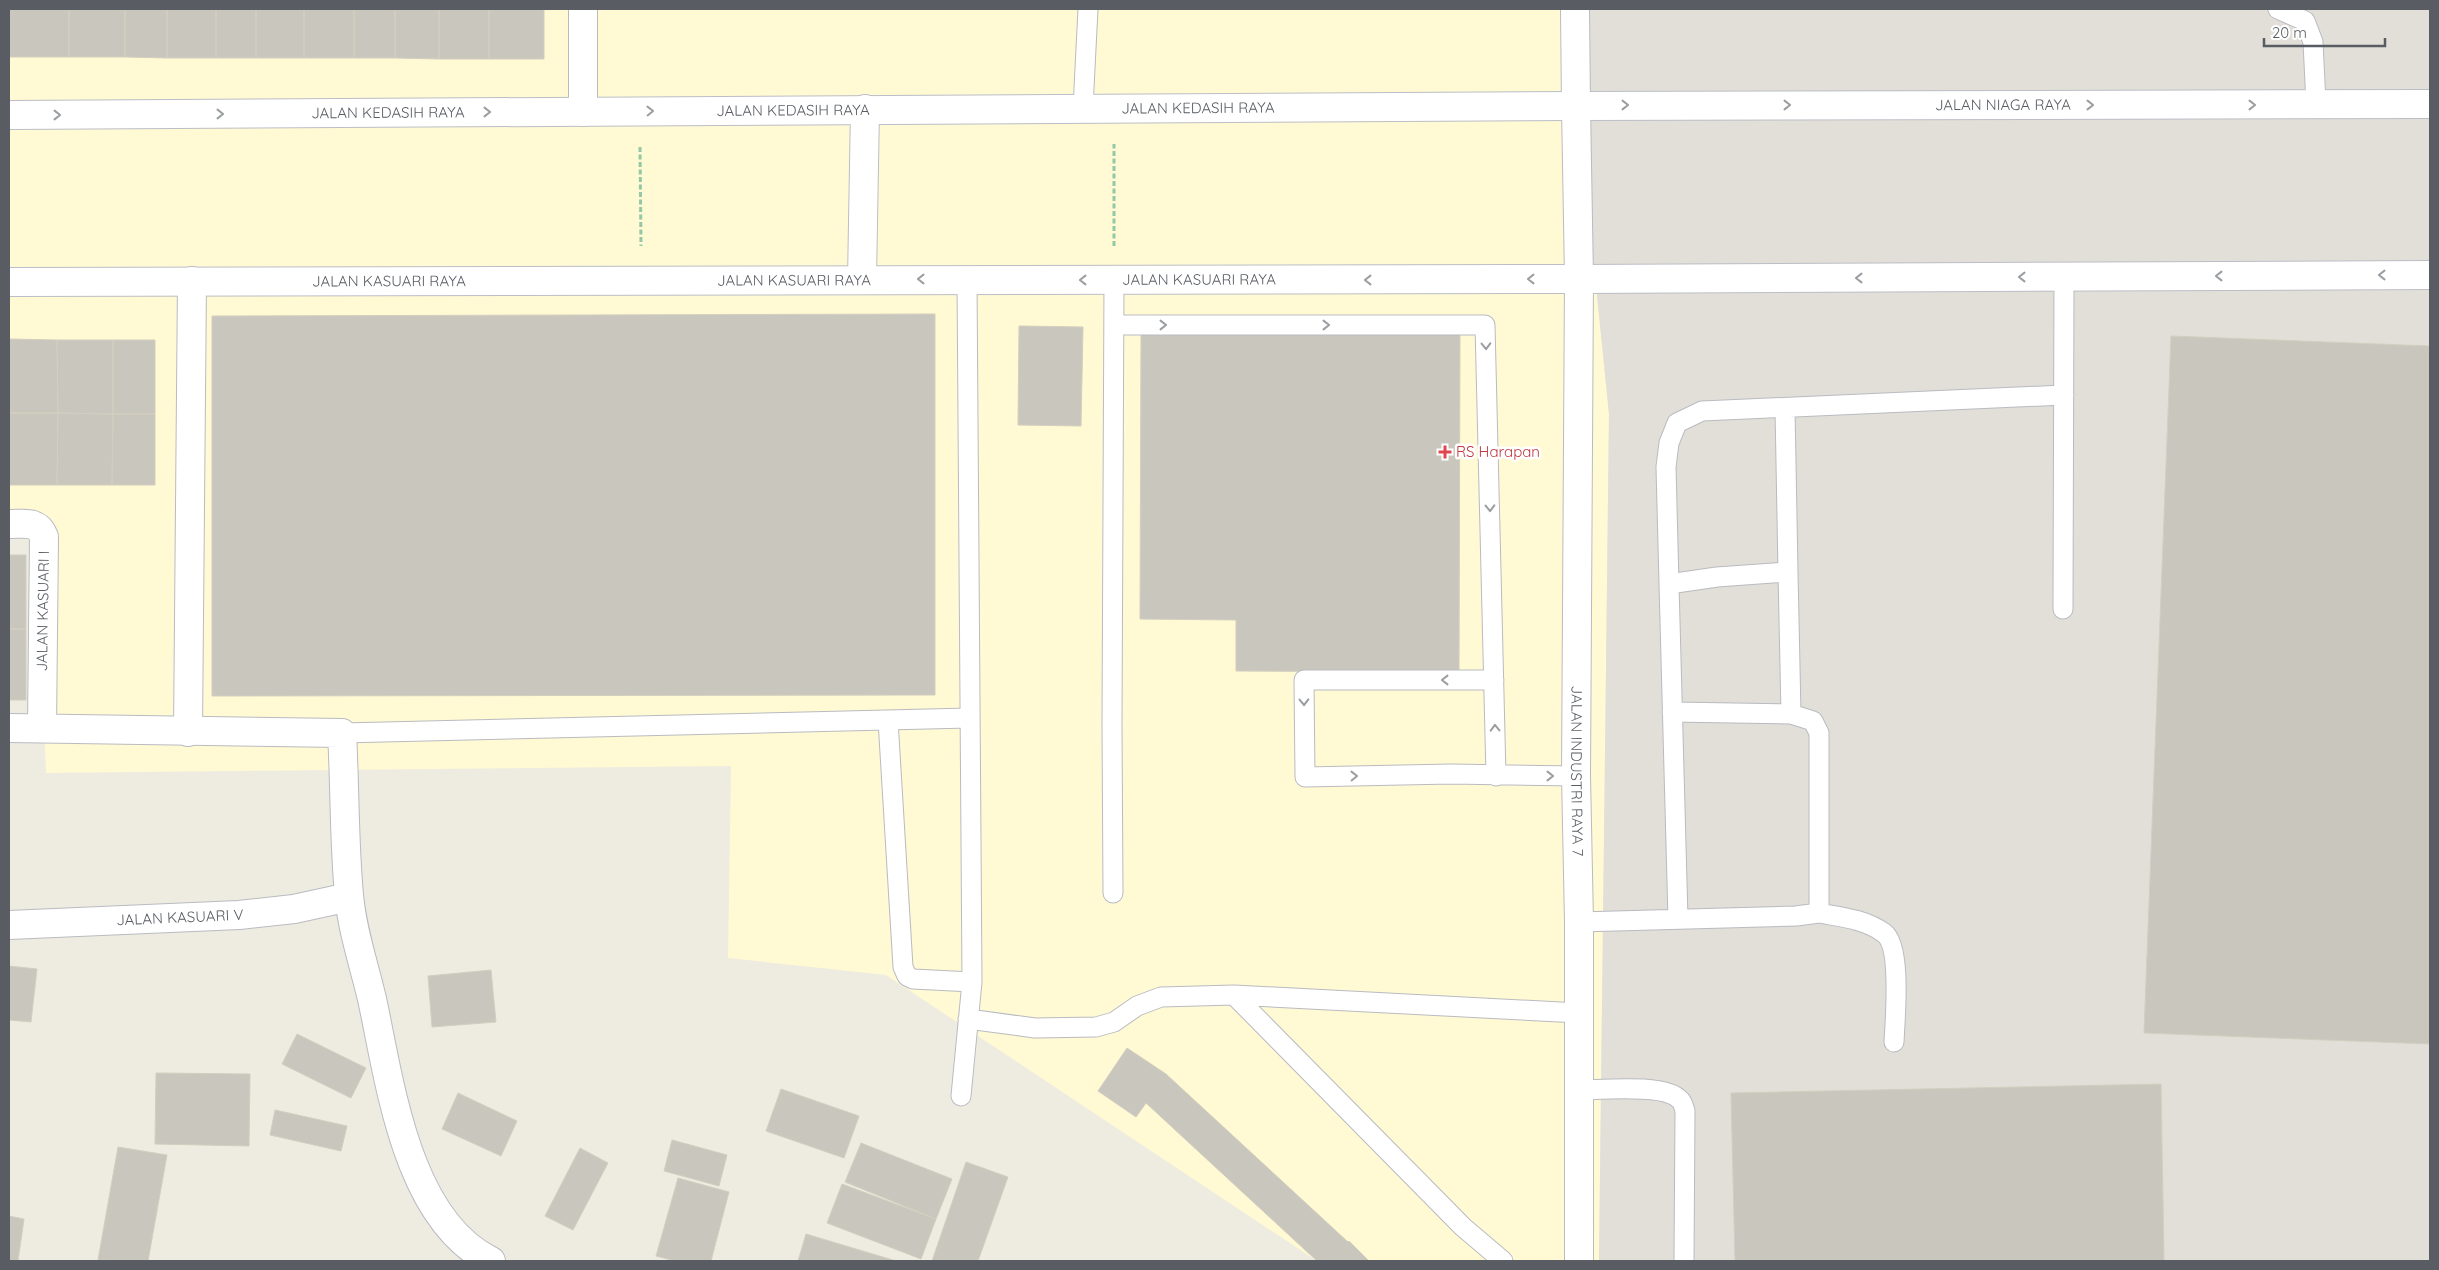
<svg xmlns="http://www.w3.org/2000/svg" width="2439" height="1270" viewBox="0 0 2439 1270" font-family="Quicksand,sans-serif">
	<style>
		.commercial { fill: #fff9d4 }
		.industrial { fill: #e1dfd8 }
		.building { fill: #c9c6be; stroke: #d3cebe }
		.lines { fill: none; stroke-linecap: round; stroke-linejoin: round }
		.service-casing { stroke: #b9bbc1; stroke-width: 21 }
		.minor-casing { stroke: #b9bbc1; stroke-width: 30 }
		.tertiary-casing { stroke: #b9bbc1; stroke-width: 30 }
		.secondary-casing { stroke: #bbbec6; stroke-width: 30 }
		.path { stroke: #93c8a7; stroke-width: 3; stroke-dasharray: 5 2.5; stroke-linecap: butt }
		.service { stroke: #fff; stroke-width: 19 }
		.minor { stroke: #fff; stroke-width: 28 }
		.tertiary { stroke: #fff; stroke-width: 28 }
		.secondary { stroke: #fff; stroke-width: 28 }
		.oneway { stroke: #9b9ea1 }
		.health-dot { fill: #e0444e; stroke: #fff; stroke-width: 2 }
		.labels { text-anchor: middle; stroke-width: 5; stroke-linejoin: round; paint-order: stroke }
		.street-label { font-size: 15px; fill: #595d63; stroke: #fff }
		.health-label { font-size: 15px; fill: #be3a42; stroke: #fff; text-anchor: start }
	</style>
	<rect width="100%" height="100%" fill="#eeece0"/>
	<path class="commercial" d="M9,9h1559l41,405 -10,847h-282l-431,-286 -158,-17 3,-192 -685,7 -10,-251h-27z"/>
	<path class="industrial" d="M1568,9h862v1252h-831l10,-847z"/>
	<path class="building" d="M9,9h60v48h-60z
		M69,9h56v48h-56z
		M125,9h42v49l-42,-1z
		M167,9h49v49h-49z
		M216,9h40v49h-40z
		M256,9h48v49h-48z
		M304,9h50v49h-50z
		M354,9h41v49h-41z
		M395,9h44v50l-44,-1z
		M439,9h50v50h-50z
		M489,9h55v50h-55z
		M935,314v381l-723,1v-380z
		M1019,326l64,1 -2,99 -63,-1z
		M1141,332l319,1 -1,339 -223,-1v-51l-96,-1z
		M2171,336l259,10v698l-286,-11z
		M9,339l48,1 1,73h-49z
		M57,340h56v74l-55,-1z
		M113,340h42v74h-42z
		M9,413h49l-1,72h-48z
		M58,413l55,1 -1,71h-55z
		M113,414h42v71h-43z
		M9,555h17v74h-17z
		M9,629h17v71h-17z
		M9,966l28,3 -6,53 -22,-2z
		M491,970l5,52 -64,5 -4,-51z
		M297,1034l69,34 -15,30 -69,-34z
		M1127,1048l39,26 182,168 1,-1 20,20h-52l-171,-158 -10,14 -38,-26z
		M156,1073l94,1 -1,72 -94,-2z
		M2161,1084l3,177h-429l-4,-168z
		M781,1089l78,27 -15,42 -78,-27z
		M458,1093l59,28 -16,35 -59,-27z
		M275,1110l72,16 -6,25 -71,-16z
		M672,1140l55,15 -8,31 -55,-15z
		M861,1143l91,36 -16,40 -91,-37z
		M118,1147l49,8 -19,106 -50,-1z
		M580,1148l28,15 -35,67 -28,-14z
		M966,1162l42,15 -30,84h-46z
		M678,1178l51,14 -18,69h-36l-19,-5z
		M842,1184l94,35 -15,40 -94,-36z
		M9,1216l15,3 -6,42h-9z
		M806,1234l90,27h-98z"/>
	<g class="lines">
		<g class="service-casing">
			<path id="service" d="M2278,9l27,12 8,21 3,62
				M1083,108l5,-99
				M1114,325h371l11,451
				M1788,572l3,142
				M1669,584l-3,-117 3,-24 8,-20 25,-12 362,-16
				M2063,609l1,-332
				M1494,680h-190l1,97 146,-3 125,2
				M888,720l15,247 4,9 6,3 59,3
				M342,733l627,-15
				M1113,893l-1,-169 2,-444
				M1819,913c22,4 46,6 65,20 18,13 11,87 10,109
				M1678,919l-9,-335 48,-7 71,-5 -3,-164
				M1579,922l217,-6 23,-3v-180l-6,-12 -22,-7 -119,-2
				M1234,995l229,232 40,34
				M968,1019l67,9 61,-1 18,-5 23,-16 24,-9 73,-2 345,18
				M1579,1090c21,0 87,-7 101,10 3,2 4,8 5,11l-1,150
				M961,1096l11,-114 -5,-703"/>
		</g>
		<g class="minor-casing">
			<g id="minor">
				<path d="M583,9v103"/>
				<path d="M1575,9l1,97"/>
				<path d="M9,524c15,0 29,-4 35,13l-2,191"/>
				<path d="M9,728l333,5c3,54 2,109 7,162 3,35 15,70 23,104 18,83 34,220 119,262"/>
				<path d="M188,732l4,-451"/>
				<path id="s1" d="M9,925l230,-10 55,-6 55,-12"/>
			</g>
		</g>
		<g class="tertiary-casing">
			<g id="tertiary">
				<path id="s2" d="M1576,106l3,173 -3,497 3,146v339"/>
			</g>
		</g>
		<g class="secondary-casing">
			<g id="secondary">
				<path id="s3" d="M9,115l1567,-9 854,-2"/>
				<path d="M862,280l3,-171"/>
				<path id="s4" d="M9,282l1570,-3 851,-4"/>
			</g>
		</g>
		<path class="path" d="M640,147l1,99
			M1114,246v-102"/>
		<use href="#service" class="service"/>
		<use href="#minor" class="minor"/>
		<use href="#tertiary" class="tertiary"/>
		<use href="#secondary" class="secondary"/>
	</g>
	<defs><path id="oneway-chevron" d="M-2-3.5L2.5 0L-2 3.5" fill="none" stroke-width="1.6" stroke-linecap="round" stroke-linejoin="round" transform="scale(1.25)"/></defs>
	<g class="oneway">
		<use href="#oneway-chevron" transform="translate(1625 105)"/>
		<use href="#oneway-chevron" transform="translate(1787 105)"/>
		<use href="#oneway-chevron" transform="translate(2090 105)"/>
		<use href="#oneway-chevron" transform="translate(2252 105)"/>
		<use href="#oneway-chevron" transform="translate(650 111) rotate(-1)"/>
		<use href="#oneway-chevron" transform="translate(487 112)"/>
		<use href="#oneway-chevron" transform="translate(220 114)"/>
		<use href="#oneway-chevron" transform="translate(57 115)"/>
		<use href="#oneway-chevron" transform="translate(2382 275) rotate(180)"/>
		<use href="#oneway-chevron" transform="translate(2219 276) rotate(180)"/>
		<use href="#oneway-chevron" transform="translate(2022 277) rotate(180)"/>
		<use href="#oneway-chevron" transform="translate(1859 278) rotate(180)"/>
		<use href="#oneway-chevron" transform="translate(921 279) rotate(180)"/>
		<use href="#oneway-chevron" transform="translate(1531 279) rotate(180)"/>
		<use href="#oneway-chevron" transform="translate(1083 280) rotate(-180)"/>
		<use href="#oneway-chevron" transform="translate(1368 280) rotate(180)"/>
		<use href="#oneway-chevron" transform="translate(1163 325)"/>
		<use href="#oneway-chevron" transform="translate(1326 325)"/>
		<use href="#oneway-chevron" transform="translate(1486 346) rotate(89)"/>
		<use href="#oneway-chevron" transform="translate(1490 508) rotate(89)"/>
		<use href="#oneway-chevron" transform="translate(1445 680) rotate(180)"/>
		<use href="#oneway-chevron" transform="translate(1304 702) rotate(89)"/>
		<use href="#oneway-chevron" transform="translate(1495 728) rotate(-91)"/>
		<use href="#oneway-chevron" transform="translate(1354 776) rotate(-1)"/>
		<use href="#oneway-chevron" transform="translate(1550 776)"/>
	</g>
	<path class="health-dot" d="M1442.5 444.5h5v5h5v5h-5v5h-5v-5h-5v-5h5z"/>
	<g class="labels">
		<g class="street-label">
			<text dy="5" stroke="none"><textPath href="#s3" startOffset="1994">JALAN NIAGA RAYA</textPath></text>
			<text dy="5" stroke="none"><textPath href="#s3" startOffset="1189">JALAN KEDASIH RAYA</textPath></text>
			<text dy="5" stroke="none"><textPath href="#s3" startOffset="784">JALAN KEDASIH RAYA</textPath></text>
			<text dy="5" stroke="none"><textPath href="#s3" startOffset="379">JALAN KEDASIH RAYA</textPath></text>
			<text dy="5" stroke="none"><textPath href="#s4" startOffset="785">JALAN KASUARI RAYA</textPath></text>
			<text dy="5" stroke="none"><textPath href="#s4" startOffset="1190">JALAN KASUARI RAYA</textPath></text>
			<text dy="5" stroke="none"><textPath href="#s4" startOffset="380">JALAN KASUARI RAYA</textPath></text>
			<text transform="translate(43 611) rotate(-89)" y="5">JALAN KASUARI I</text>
			<text dy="5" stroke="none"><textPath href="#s2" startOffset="665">JALAN INDUSTRI RAYA 7</textPath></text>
			<text dy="5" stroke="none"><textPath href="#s1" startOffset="171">JALAN KASUARI V</textPath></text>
		</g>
		<g class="health-label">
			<text x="1456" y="457">RS Harapan</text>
		</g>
	</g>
	<rect width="2439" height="1270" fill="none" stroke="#595d63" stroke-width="20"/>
	<path d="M2264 38v8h121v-8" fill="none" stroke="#595d63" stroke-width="2.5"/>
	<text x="2272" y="38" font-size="15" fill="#595d63" stroke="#ffffff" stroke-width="4" paint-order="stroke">20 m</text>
</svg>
